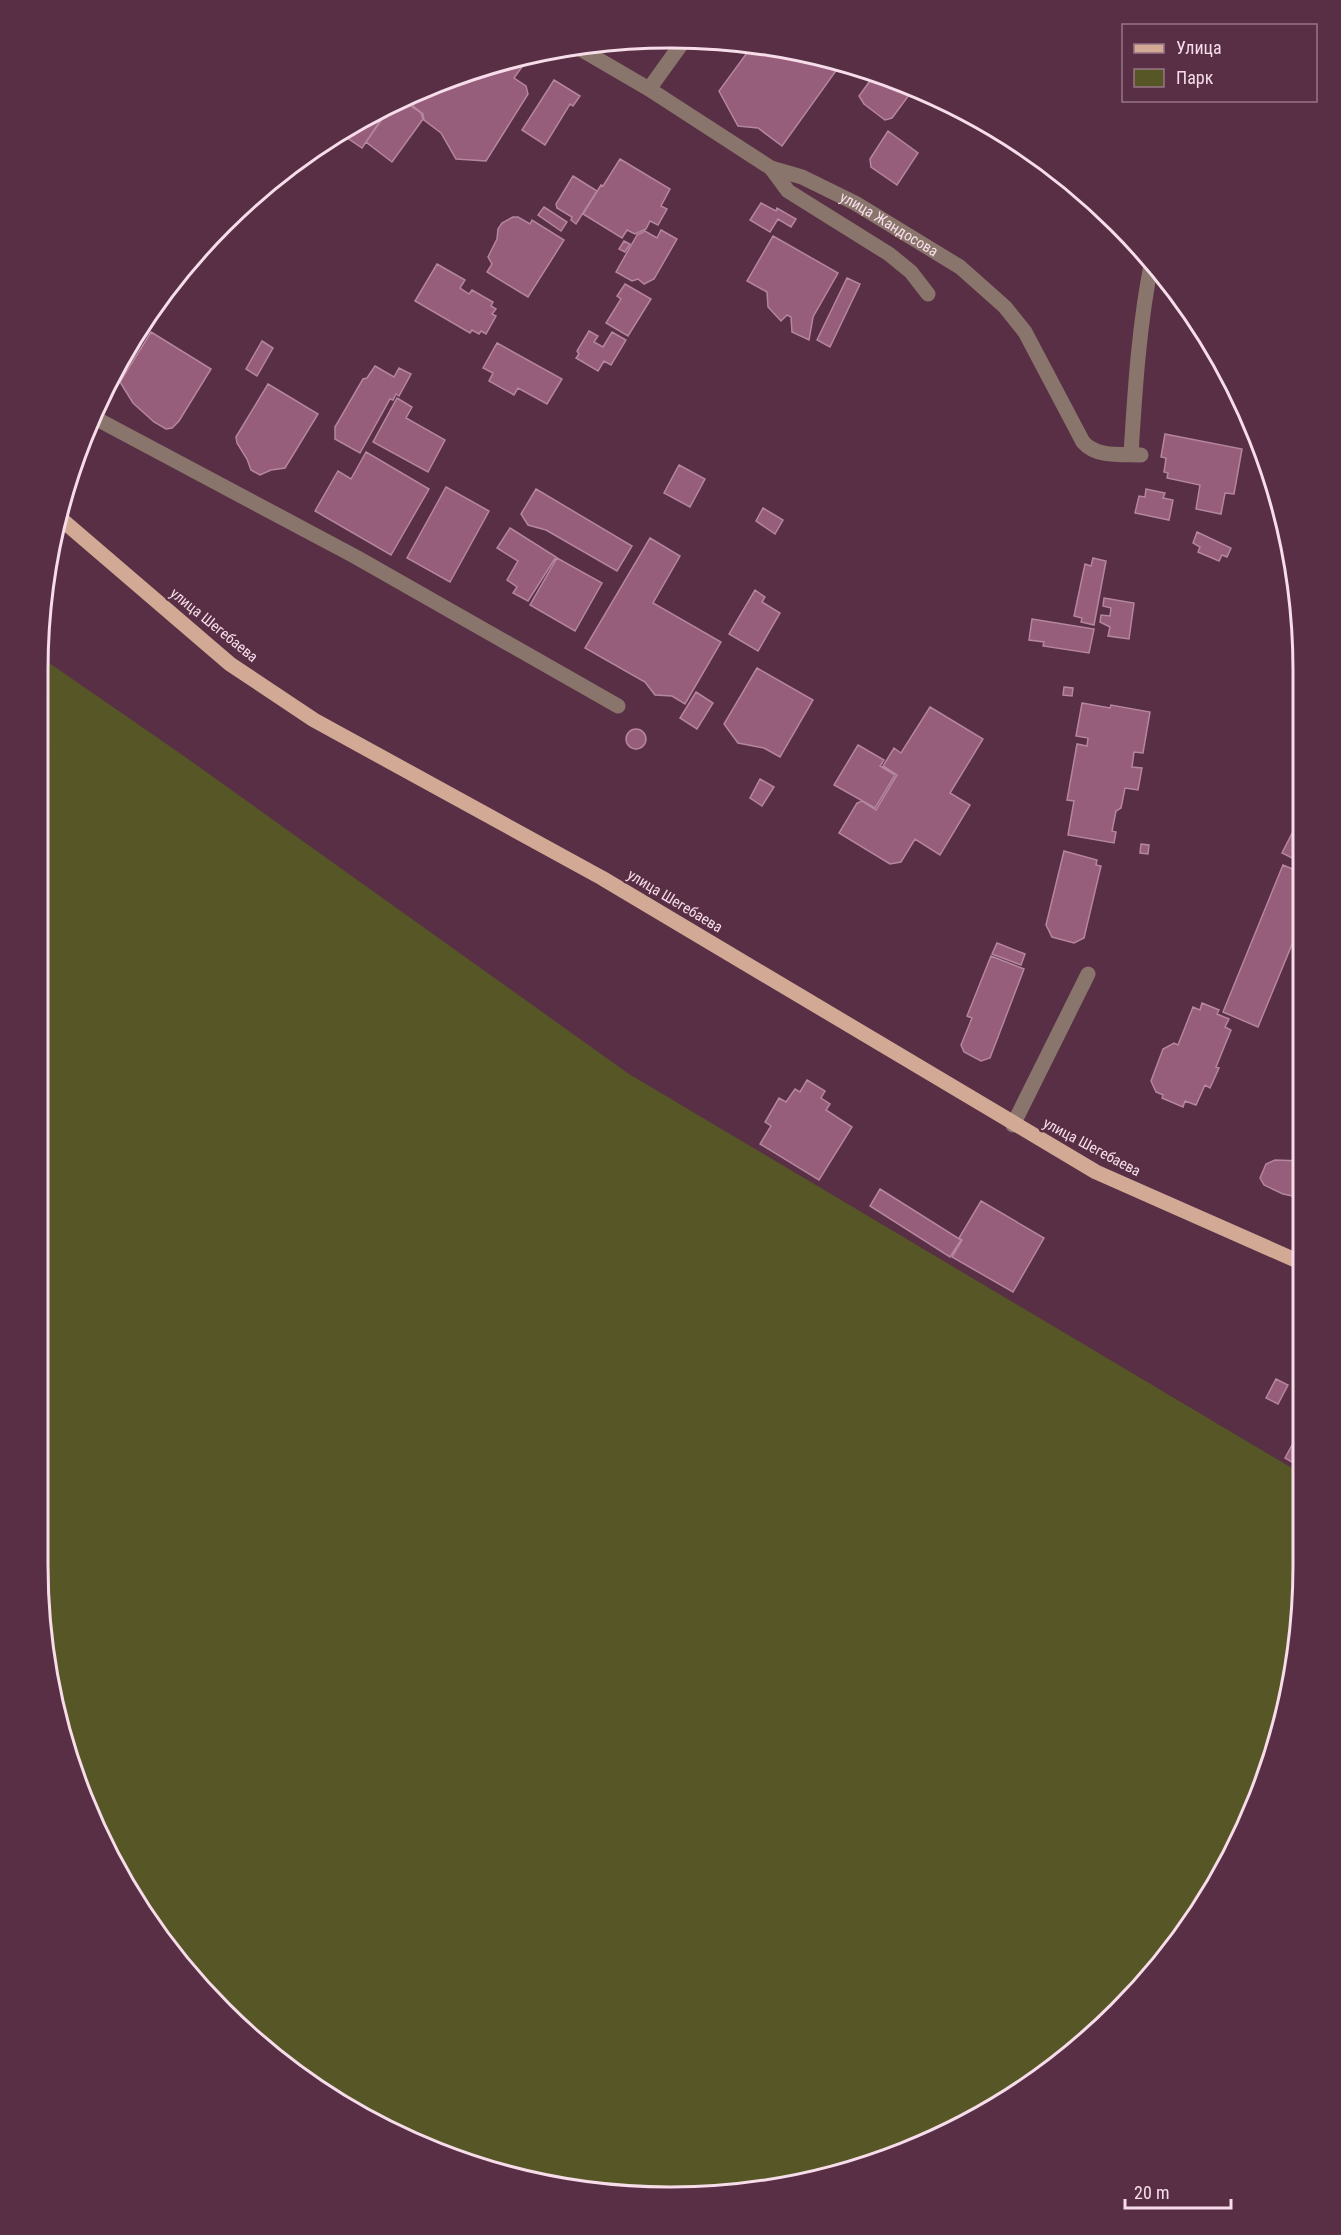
<svg xmlns="http://www.w3.org/2000/svg" width="1341" height="2235" viewBox="0 0 1341 2235" font-family="'Roboto Condensed',sans-serif">
	<style>
		.green { fill: #575627 }
		.building { fill: #965e7b; stroke: #b5869d; stroke-width: 1.5 }
		.lines { fill: none; stroke-linecap: round; stroke-linejoin: round }
		.minor { stroke: #89756b; stroke-width: 15 }
		.major { stroke: #d2a995; stroke-width: 15 }
		.labels { text-anchor: middle; stroke-width: 5; stroke-linejoin: round; paint-order: stroke }
		.street-label { font-size: 15px; fill: #f7dde9; stroke: #582f45 }
		.rim { fill: none; stroke: #f7dde9; stroke-width: 3 }
	</style>
	<rect width="100%" height="100%" fill="#582f45"/>
	<path class="green" d="M39,656l142,98 448,320 673,400v132l-32,162 -73,148 -79,96 -62,55 -105,65 -77,32 -121,28 -83,5 -123,-12 -80,-21 -148,-73 -96,-79 -55,-62 -65,-105 -32,-77 -28,-121z"/>
	<path class="building" d="M752,46l42,4 32,9 12,9 -56,78 -24,-18 -20,-2 -19,-35z
		M516,59l8,5 -10,14 12,8 2,8 -42,67 -30,-2 -15,-26 -17,-13 -1,-6 -10,-8 12,-18 4,-2z
		M875,74l40,13 -23,31 -7,2 -21,-16 -5,-8z
		M554,80l26,16 -7,10 -3,-2 -25,41 -23,-15z
		M402,100l19,13 2,6 -31,43 -26,-20 26,-37z
		M390,106l-28,42 -22,-15z
		M888,131l30,22 -21,32 -26,-18 -1,-8z
		M620,159l50,30 -9,17 6,3 -9,16 -8,-4 -4,8 -11,5 -8,-4 -5,8 -39,-24 18,-29 2,1z
		M573,176l24,15 -21,33 -5,-4 1,-3 -15,-9 -1,-4z
		M761,203l15,8 1,-3 19,11 -5,8 -13,-8 -8,13 -20,-12z
		M544,207l23,15 -6,9 -23,-16z
		M513,217h5l12,7 2,-4 32,20 -36,57 -41,-25 5,-8 -4,-7 9,-18 1,-10 4,-6z
		M661,230l16,9 -23,40 -10,5 -6,-5 -6,2 -16,-9 21,-37 8,-4 12,7z
		M773,236l65,37 -25,44 -4,23 -17,-8 -1,-15 -4,-2 -6,6 -13,-14 -1,-15 -20,-11z
		M624,241l6,3 -5,8 -6,-3z
		M437,264l28,16 -5,8 9,6 3,-4 21,12 -2,4 5,3 -4,5 4,2 -10,18 -5,-3 -2,3 -7,-4 -2,3 -55,-32z
		M847,278l13,6 -30,63 -13,-7z
		M625,284l26,15 -23,37 -22,-13 15,-24 -4,-3z
		M154,307l4,2 -34,60 -3,-2 23,-48z
		M589,331l9,5 -4,6 9,5 9,-15 14,8 -15,25 -7,-4 -6,10 -22,-13 3,-4 -2,-3z
		M151,332l60,37 -32,52 -7,7 -6,1 -12,-7 -21,-19 -13,-21z
		M262,341l11,7 -16,28 -11,-7z
		M497,343l65,36 -15,25 -29,-16 -4,7 -25,-14 4,-8 -10,-5z
		M375,366l19,11 5,-9 12,6 -12,22 -3,-2 -3,6 -3,-1 -30,54 -25,-14v-12l28,-48 4,-1z
		M268,384l50,30 -33,54 -14,2 -11,5 -9,-5 -4,-11 -10,-16 -1,-6z
		M397,398l15,9 -6,11 39,22 -17,32 -55,-30z
		M1165,434l77,15 -8,45 -9,-1 -4,21 -25,-5 4,-24 -33,-7 1,-5 -4,-1 2,-14 -5,-1z
		M366,452l63,37 -38,66 -76,-44 23,-40 13,8z
		M679,465l26,14 -15,28 -26,-14z
		M446,487l43,24 -39,71 -43,-24z
		M536,489l96,57 -15,25 -71,-41 -18,-5 -7,-11z
		M1146,489l19,4 -2,5 10,2 -4,20 -34,-7 4,-17 6,1z
		M763,508l20,12 -8,14 -19,-13z
		M510,528l46,29 -28,44 -15,-8 4,-6 -10,-7 11,-19 -21,-13z
		M1197,532l34,16 -4,9 -5,-2 -3,6 -21,-9 2,-5 -7,-4z
		M650,538l30,18 -27,47 68,39 -36,62 -13,-8 -17,-1 -10,-13 -60,-34z
		M557,558l45,25 -27,48 -45,-26z
		M1093,558l13,3 -12,64 -13,-3 1,-4 -8,-2 11,-52 6,2z
		M755,590l10,7 -3,5 18,11 -22,38 -29,-17z
		M1104,598l30,5 -5,36 -21,-3 2,-9 -10,-5 1,-7 9,1 1,-8 -8,-2z
		M1032,619l62,10 -5,24 -46,-7 1,-4 -15,-2z
		M757,668l56,32 -33,57 -16,-9 -26,-5 -14,-19z
		M1064,687l9,1 -1,8 -9,-1z
		M696,692l17,11 -16,26 -17,-11z
		M1082,703l28,5 1,-3 39,7 -7,41 -9,-1 -2,15 10,1 -4,22 -13,-2 -4,20 -5,3 -4,20 4,1 -2,11 -46,-8 6,-34 -7,-1 10,-56 10,2 1,-8 -12,-2z
		M930,707l53,32 -33,54 20,12 -30,50 -25,-16 -14,23 -11,2 -51,-31 18,-30 5,-2 14,9 21,-35 -14,-9 11,-18 7,5z
		M626 739a10 10 0 1 1 20 0a10 10 0 1 1-20 0Z
		M858,745l26,15 -4,6 15,9 -20,33 -41,-23z
		M760,779l14,8 -12,19 -12,-8z
		M1302,814v49l-20,-10z
		M1141,844l8,1 -1,9 -8,-1z
		M1064,851l33,9 -1,5 5,1 -17,72 -10,5 -22,-6 -6,-12z
		M1283,865l19,8v47l-44,107 -35,-15z
		M997,943l28,11 -4,11 -29,-11z
		M991,956l33,13 -34,89 -9,3 -17,-9 -3,-7 11,-27 -5,-2z
		M1202,1003l17,7 -2,4 12,5 -4,8 6,3 -15,37 3,1 -9,20 -5,-3 -9,20 -11,-4 -2,6 -21,-9 1,-3 -7,-3 -5,-11 12,-32 11,-6 4,2 15,-38 7,3z
		M807,1080l18,11 -4,7 9,6 -4,6 26,17 -33,53 -59,-36 11,-18 -6,-4 14,-24 7,4 9,-13 5,3z
		M1275,1160l27,1v37l-19,-4 -19,-9 -4,-7 6,-14z
		M880,1189l81,51 -11,17 -80,-51z
		M981,1201l63,37 -31,54 -61,-35 10,-17 -3,-2z
		M1276,1379l12,6 -10,19 -12,-6z
		M1302,1427v41l-17,-10z"/>
	<g class="lines">
		<g class="minor">
			<path id="s1" d="M577,47l72,42 122,79 31,9 53,26 105,64 45,40 20,25 58,110c14,16 39,12 58,13"/>
			<path d="M649,89l36,-50"/>
			<path d="M771,168l17,23 101,63 22,18 17,22"/>
			<path d="M95,418l261,139 262,149"/>
			<path d="M1131,454c4,-65 8,-130 21,-194"/>
			<path d="M1013,1125l75,-151"/>
		</g>
		<path class="major" d="M61,519l169,145 84,56 288,158 494,294 206,91"/>
	</g>
	<g class="labels">
		<g class="street-label">
			<text dy="5" stroke="none"><textPath href="#s1" startOffset="360">улица Жандосова</textPath></text>
			<text transform="translate(214 625) rotate(39)" y="5">улица Шегебаева</text>
			<text transform="translate(675 901) rotate(31)" y="5">улица Шегебаева</text>
			<text transform="translate(1092 1147) rotate(28)" y="5">улица Шегебаева</text>
		</g>
	</g>
	<path d="M0 0H1341V2235H0ZM670 48H671A622 622 0 0 1 1293 670V1565A622 622 0 0 1 671 2187H670A622 622 0 0 1 48 1565V670A622 622 0 0 1 670 48Z" fill="#582f45" fill-rule="evenodd"/>
	<path class="rim" d="M670 48H671A622 622 0 0 1 1293 670V1565A622 622 0 0 1 671 2187H670A622 622 0 0 1 48 1565V670A622 622 0 0 1 670 48Z"/>
	<rect x="1122" y="24" width="195" height="78" fill="#582f45" stroke="#987587" stroke-width="1.5"/>
	<rect x="1134" y="44" width="30" height="9" fill="#d2a995" stroke="#987587" stroke-width="1.5"/>
	<text x="1176" y="54" font-size="18" fill="#f7dde9">Улица</text>
	<rect x="1134" y="69" width="30" height="18" fill="#575627" stroke="#987587" stroke-width="1.5"/>
	<text x="1176" y="84" font-size="18" fill="#f7dde9">Парк</text>
	<path d="M1125 2199v9h106v-9" fill="none" stroke="#f7dde9" stroke-width="3"/>
	<text x="1134" y="2199" font-size="18" fill="#f7dde9" stroke="#582f45" stroke-width="4.5" paint-order="stroke">20 m</text>
</svg>
